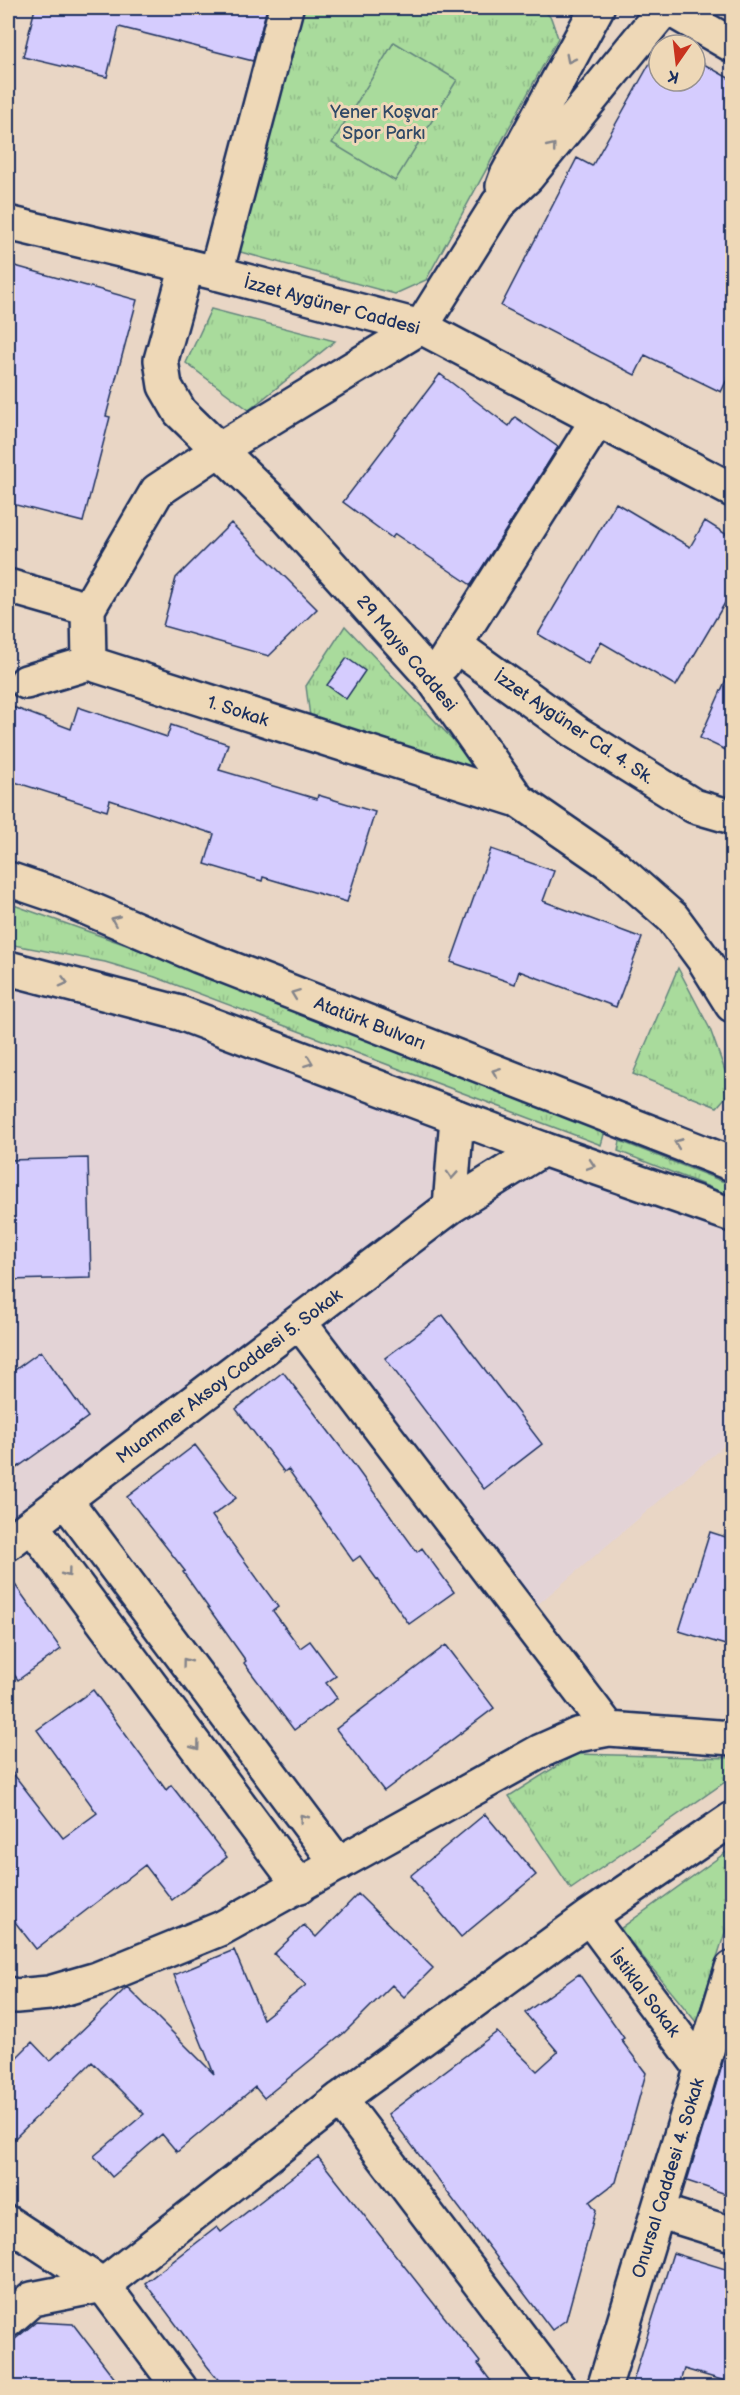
<svg xmlns="http://www.w3.org/2000/svg" width="740" height="2395" viewBox="0 0 740 2395" font-family="'Balsamiq Sans',sans-serif">
	<style>
		.built { fill: #e3d3d6 }
		.grass { fill: url(#grass-tufts); stroke: #62857d; stroke-width: 1.5 }
		.pitch { fill: #a9db9c; stroke: #62857d; stroke-width: 1.5 }
		.building { fill: #d5ccfe; stroke: #1b2f5e; stroke-width: 1.5 }
		.lines { fill: none; stroke-linecap: round; stroke-linejoin: round }
		.street-casing { stroke: #1b2f5e; stroke-width: 38 }
		.secondary-casing { stroke: #1b2f5e; stroke-width: 38 }
		.primary-casing { stroke: #1b2f5e; stroke-width: 38 }
		.street { stroke: #eed8b7; stroke-width: 33 }
		.secondary { stroke: #eed8b7; stroke-width: 33 }
		.primary { stroke: #eed8b7; stroke-width: 33 }
		.oneway { stroke: #84848a }
		.labels { text-anchor: middle; stroke-width: 6; stroke-linejoin: round; paint-order: stroke }
		.park-label { font-size: 18px; fill: #304967; stroke: #eed8b7 }
		.street-label { font-size: 18px; fill: #1b2f5e; stroke: #eed8b7 }
	</style>
	<defs>
		<pattern id="grass-tufts" width="24" height="20" patternUnits="userSpaceOnUse" patternTransform="scale(1.5)"><rect width="24" height="20" fill="#a9db9c"/><path d="M3 7l-1-3M5 7V3M7 7l1-3M15 17l-1-3M17 17v-4M19 17l1-3" fill="none" stroke="#91bc89"/></pattern>
	</defs>
	<rect width="100%" height="100%" fill="#e9d6c5"/>
	<filter id="ink" filterUnits="userSpaceOnUse"><feTurbulence type="fractalNoise" baseFrequency=".0167" numOctaves="2"/><feDisplacementMap in="SourceGraphic" scale="12" xChannelSelector="R" yChannelSelector="G"/><feConvolveMatrix kernelMatrix="1 2 1 2 8 2 1 2 1" color-interpolation-filters="sRGB"/></filter>
	<g filter="url(#ink)">
		<path class="built" d="M8,968l449,149 -7,89 93,-57 189,66v224l-209,178 -223,-294 -292,220z"/>
		<path class="grass" d="M297,8h245l9,10 7,20 -132,242 -31,14 -162,-44z
			M211,309l124,32 -86,69 -63,-47z
			M345,626l148,156 -183,-65 -4,-31z
			M8,903l138,49 459,179 -4,14 -446,-168 -50,-15 -97,-18z
			M678,968l32,61 22,61 -15,17 -84,-33z
			M620,1141l112,44v11l-114,-45z
			M576,1754l156,4v19l-161,112 -62,-93z
			M732,1848v63l-36,111 -76,-93z"/>
		<path class="pitch" d="M394,42l63,38 -62,101 -63,-38z"/>
		<path class="building" d="M35,8h232l-14,53 -134,-34 -12,50 -84,-20z
			M659,47v34h36v-22l37,21v289l-11,23 -76,-37 -10,20 -134,-69 76,-148 15,8z
			M8,264l129,36 -31,116 4,1 -27,105 -75,-19z
			M440,374l69,52 6,-9 43,30 -87,138 -76,-51 -3,4 -49,-36z
			M616,503l74,44 15,-26 27,17v53l-56,95 -75,-44 -13,22 -50,-30z
			M231,523l86,86 -48,47 -106,-30 13,-48z
			M347,658l18,13 -19,28 -19,-14z
			M732,666v87l-32,-15z
			M13,707l58,22 7,-22 89,30 4,-12 57,19 -9,26 98,29 1,-4 57,17 -28,90 -84,-25 -1,4 -57,-17 9,-30 -104,-34 -3,11 -99,-31v-59z
			M491,849l63,22 -11,30 99,37 -26,69 -97,-36 -4,13 -64,-22z
			M88,1158l3,120 -83,2v-120z
			M443,1315l99,129 -58,45 -99,-131z
			M41,1351l47,66 -80,57v-99z
			M283,1372l66,86 68,94 5,-4 32,44 -45,32 -49,-68 -7,5 -65,-92 -4,3 -48,-63z
			M195,1445l41,53 -24,18 66,91 -5,4 27,37 10,-7 26,35 -10,7 11,15 -43,32 -50,-67 2,-2 -63,-89 2,-1 -58,-74z
			M710,1532l22,7v108l-53,-16z
			M8,1575l53,74 -43,31 -10,-14z
			M446,1645l48,63 -110,83 -48,-62z
			M93,1690l73,100 5,-5 56,72 -55,43 -27,-35 -109,84 -28,-36v-146l55,71 34,-25 -60,-83z
			M485,1814l51,61 -75,62 -51,-61z
			M358,1894l75,74 -29,29 -12,-12 -48,48 -80,65 -9,-11 -78,65 -15,-18 -50,43 -18,-21 50,-42 -52,-52 -84,83v-79l24,-24 18,19 77,-74 87,87 -40,-99 60,-25 29,69 43,-34 -32,-31 30,-29 12,12z
			M579,1974l45,64 -3,2 25,33 -30,109 -26,20 6,8 -30,110 -14,10 -164,-216 109,-82 40,39 21,-19 -33,-39z
			M727,2048l5,1v147l-45,-15z
			M318,2157l162,205 -2,2 18,24h-271l-18,-22 -62,-83 72,-56 4,5z
			M673,2253l59,18v112l-48,-14 -6,19h-47z
			M36,2322l37,2 49,64h-114v-43z"/>
		<g class="lines">
			<g class="street-casing">
				<path id="street" d="M668,8l64,37
					M187,266l-26,94 4,26 15,26 101,98 152,169 85,121 97,67 58,51 31,42 28,45
					M216,273l70,-265
					M8,586l80,23 1,54 429,137
					M88,609l69,-118 63,-42 201,-122 77,-123
					M455,645l122,88 117,73 38,11
					M443,664l155,-245
					M26,682l63,-19
					M457,1117l-7,90 93,-58
					M300,1323l309,406
					M66,1501l272,363
					M32,1526l268,360
					M8,1543l442,-336
					M589,1917l113,152
					M8,1994l8,2 33,-3 48,-14 125,-51 319,-177 36,-16 32,-6 123,9
					M340,2099l219,289
					M658,2211l74,23
					M8,2320l24,-21 71,-14 237,-186 249,-182 143,-98
					M604,2388l128,-420"/>
			</g>
			<g class="secondary-casing">
				<path id="secondary" d="M8,223l208,50 205,54 311,163
					M8,2223l95,62 77,103"/>
			</g>
			<g class="primary-casing">
				<path id="primary" d="M503,186l4,-11 90,-167
					M498,204l29,-27 138,-169
					M8,879l56,19 135,58 533,208
					M8,968l172,45 363,136 189,66"/>
			</g>
			<use href="#street" class="street"/>
			<use href="#secondary" class="secondary"/>
			<use href="#primary" class="primary"/>
		</g>
		<defs><path id="oneway-chevron" d="M-2-3.5L2.5 0L-2 3.5" fill="none" stroke-width="1.6" stroke-linecap="round" stroke-linejoin="round" transform="scale(1.5)"/></defs>
		<g class="oneway">
			<use href="#oneway-chevron" transform="translate(570 59) rotate(117)"/>
			<use href="#oneway-chevron" transform="translate(552 147) rotate(-51)"/>
			<use href="#oneway-chevron" transform="translate(115 920) rotate(-157)"/>
			<use href="#oneway-chevron" transform="translate(64 982) rotate(15)"/>
			<use href="#oneway-chevron" transform="translate(295 994) rotate(-159)"/>
			<use href="#oneway-chevron" transform="translate(309 1062) rotate(21)"/>
			<use href="#oneway-chevron" transform="translate(496 1072) rotate(-159)"/>
			<use href="#oneway-chevron" transform="translate(678 1143) rotate(-159)"/>
			<use href="#oneway-chevron" transform="translate(591 1165) rotate(19)"/>
			<use href="#oneway-chevron" transform="translate(452 1175) rotate(94)"/>
			<use href="#oneway-chevron" transform="translate(67 1573) rotate(53)"/>
			<use href="#oneway-chevron" transform="translate(186 1662) rotate(-127)"/>
			<use href="#oneway-chevron" transform="translate(196 1746) rotate(53)"/>
			<use href="#oneway-chevron" transform="translate(303 1818) rotate(-127)"/>
		</g>
	</g>
	<g class="labels">
		<g class="park-label">
			<text x="384" y="118">Yener Koşvar<tspan x="384" dy="21">Spor Parkı</tspan></text>
		</g>
		<g class="street-label">
			<text transform="translate(332 305) rotate(15)" y="6">İzzet Aygüner Caddesi</text>
			<text transform="translate(407 653) rotate(50)" y="6">29 Mayıs Caddesi</text>
			<text transform="translate(238 711) rotate(18)" y="6">1. Sokak</text>
			<text transform="translate(574 727) rotate(34)" y="6">İzzet Aygüner Cd. 4. Sk.</text>
			<text transform="translate(370 1023) rotate(21)" y="6">Atatürk Bulvarı</text>
			<text transform="translate(229 1376) rotate(-37)" y="6">Muammer Aksoy Caddesi 5. Sokak</text>
			<text transform="translate(645 1993) rotate(53)" y="6">İstiklal Sokak</text>
			<text transform="translate(668 2178) rotate(-73)" y="6">Onursal Caddesi 4. Sokak</text>
		</g>
	</g>
	<rect width="740" height="2395" fill="none" stroke="#eed8b7" stroke-width="30"/>
	<rect x="15" y="15" width="710" height="2365" fill="none" stroke="#1b2f5e" stroke-width="2" filter="url(#ink)"/>
	<g transform="translate(677 63) rotate(194)"><circle r="28" fill="#eed8b7" stroke="#9a9493" stroke-width="1.5"/>
	<path d="M0-4.5L10 22L0 15L-10 22Z" fill="#c8321e"/>
	<text y="-9" font-size="16" font-weight="bold" text-anchor="middle" fill="#1b2f5e">K</text>
	</g>
</svg>
